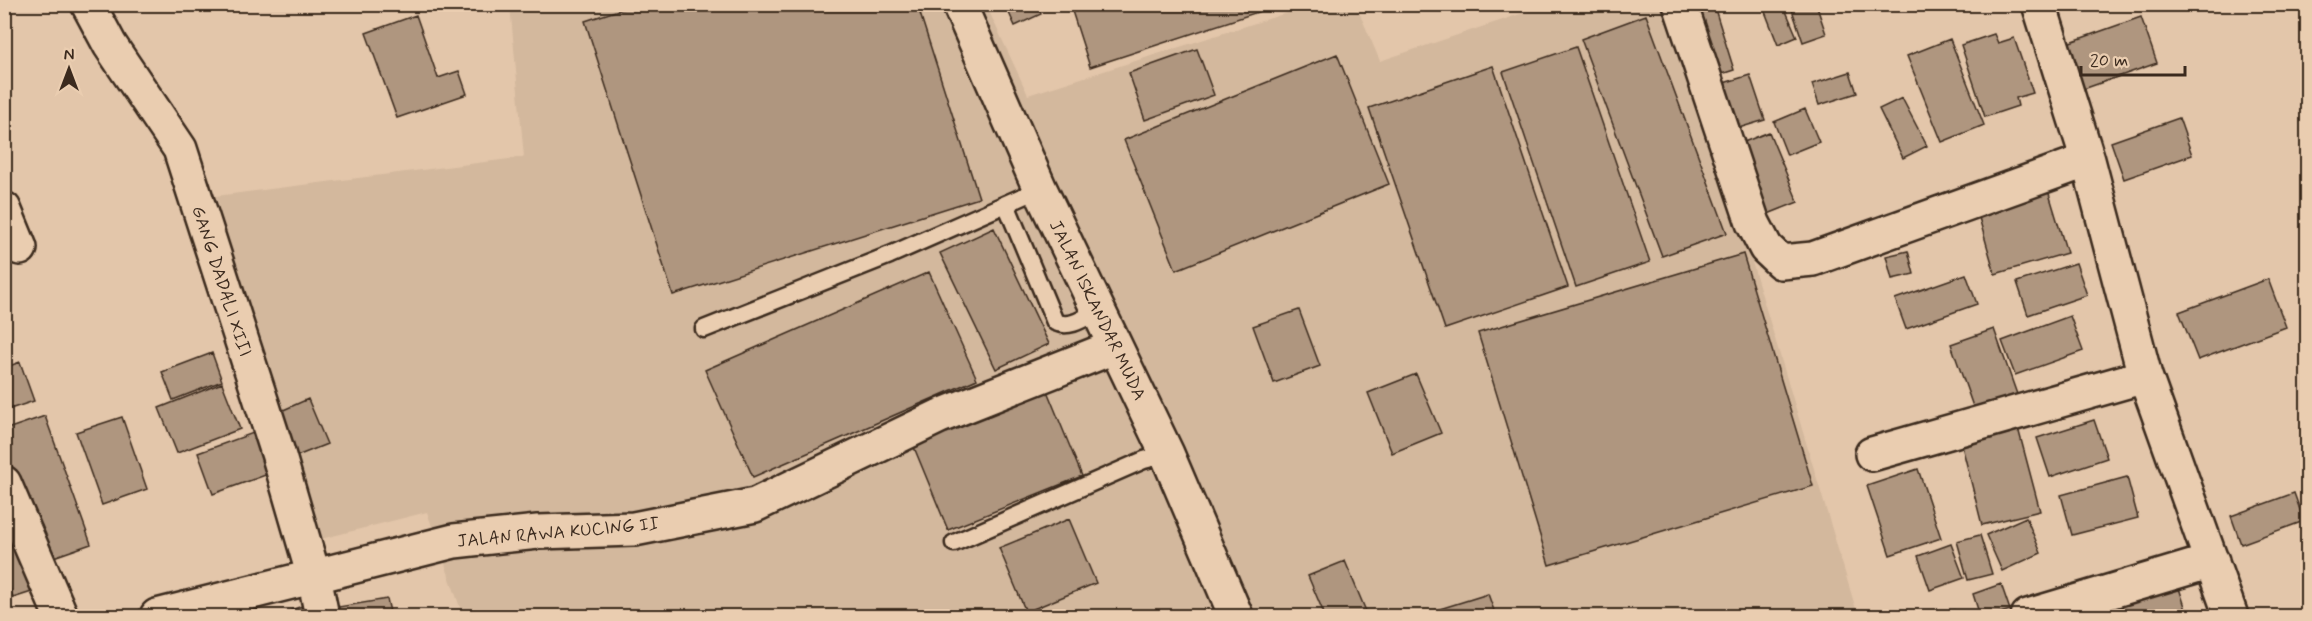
<svg xmlns="http://www.w3.org/2000/svg" width="2312" height="621" viewBox="0 0 2312 621" font-family="Mynerve,sans-serif">
	<style>
		.built { fill: #d3b89d }
		.building { fill: #af967f; stroke: #3b2a1e; stroke-width: 1.5 }
		.lines { fill: none; stroke-linecap: round; stroke-linejoin: round }
		.lane-casing { stroke: #3b2a1e; stroke-width: 21 }
		.street-casing { stroke: #3b2a1e; stroke-width: 38 }
		.secondary-casing { stroke: #3b2a1e; stroke-width: 38 }
		.lane { stroke: #eacdb0; stroke-width: 16 }
		.street { stroke: #eacdb0; stroke-width: 33 }
		.secondary { stroke: #eacdb0; stroke-width: 33 }
		.labels { text-anchor: middle; stroke-width: 6; stroke-linejoin: round; paint-order: stroke }
		.street-label { font-size: 18px; fill: #3b2a1e; stroke: #eacdb0 }
	</style>
	<rect width="100%" height="100%" fill="#e3c6aa"/>
	<filter id="ink" filterUnits="userSpaceOnUse"><feTurbulence type="fractalNoise" baseFrequency=".0167" numOctaves="2"/><feDisplacementMap in="SourceGraphic" scale="12" xChannelSelector="R" yChannelSelector="G"/><feConvolveMatrix kernelMatrix="1 2 1 2 8 2 1 2 1" color-interpolation-filters="sRGB"/></filter>
	<g filter="url(#ink)">
		<path class="built" d="M510,5h476l42,90 284,-90h44l24,56 167,-56h128l183,611h-1395l-36,-104 -114,29 -97,-345 308,-39z"/>
		<path class="building" d="M637,4h280l62,194 -306,97 -88,-274z
			M1005,4h31l5,10 -26,12z
			M1091,4h191l-192,63 -18,-56z
			M1762,4h21l14,33 -19,8z
			M1790,4h26l10,30 -23,8z
			M1715,9l19,61 -25,8 -20,-61z
			M416,15l22,63 21,-7 8,23 -70,24 -31,-85z
			M1646,15l81,218 -65,23 -81,-217z
			M2141,17l16,46 -82,29 -16,-46z
			M1994,34l4,9 16,-5 19,55 -17,5 2,8 -33,11 -24,-72z
			M1950,39l34,86 -42,17 -35,-86z
			M1576,47l74,215 -74,25 -73,-215z
			M1197,49l17,46 -69,25 -16,-47z
			M1337,54l52,130 -213,86 -52,-130z
			M1493,66l75,221 -123,42 -76,-221z
			M1850,72l7,21 -38,12 -7,-21z
			M1750,75l15,45 -33,10 -15,-45z
			M1902,98l25,48 -24,12 -24,-49z
			M1805,109l14,33 -32,13 -13,-33z
			M2179,118l13,37 -68,24 -13,-37z
			M1769,132l29,70 -30,12 -29,-70z
			M2047,187l20,66 -72,21 -19,-67z
			M994,228l55,116 -53,25 -56,-116z
			M1908,251l6,23 -22,5 -6,-23z
			M1743,254l70,232 -264,79 -71,-232z
			M2076,263l11,32 -59,20 -11,-33z
			M929,272l48,107 -224,98 -48,-107z
			M1966,274l11,30 -71,25 -11,-30z
			M2268,279l18,48 -88,33 -19,-48z
			M1299,310l21,56 -46,17 -21,-57z
			M2070,316l13,35 -68,24 -13,-34z
			M1994,329l25,71 -43,15 -25,-71z
			M212,353l10,28 -49,19 -11,-28z
			M20,362l14,39 -30,10v-43z
			M1416,374l25,59 -49,20 -24,-60z
			M222,383l18,46 -63,24 -18,-45z
			M1045,386l37,90 -134,54 -37,-90z
			M308,399l19,45 -30,12 -18,-44z
			M45,416l46,128 -46,16 -41,-115v-15z
			M122,417l25,72 -45,16 -26,-73z
			M2094,420l13,38 -57,19 -13,-39z
			M267,428l15,41 -69,25 -15,-41z
			M2018,428l22,83 -58,14 -21,-83z
			M1918,469l23,69 -51,17 -23,-69z
			M2127,477l11,41 -66,17 -11,-40z
			M2294,493l10,28 -63,23 -10,-28z
			M2026,517l15,36 -39,18 -16,-36z
			M1069,519l27,64 -70,29 -27,-64z
			M20,531l18,59 -25,8 -9,-29v-33z
			M1980,535l12,39 -24,6 -11,-39z
			M1951,544l13,34 -34,12 -12,-34z
			M1345,561l23,55h-43l-17,-40z
			M2001,584l9,26 -19,6h-11l-7,-22z
			M2179,588l9,28h-96z
			M1488,594l8,22h-65l-1,-4z
			M387,599l4,17h-57l-2,-8z
			M302,606l4,10h-30z
			M1954,610l2,6h-24z"/>
		<g class="lines">
			<g class="lane-casing">
				<path id="lane" d="M1006,204l49,118c15,7 29,-4 42,-11
					M704,329l186,-74 150,-66
					M954,543l190,-83 23,-6"/>
			</g>
			<g class="street-casing">
				<path id="street" d="M88,4l22,41 70,104 98,304 36,124 8,39
					M1680,4l73,219 13,25 15,14 32,-3 275,-99
					M2039,4l49,156 57,216 86,240
					M4,209l16,39
					M1872,454l273,-78
					M4,483l57,133
					M157,616l297,-75 84,-9 96,-3 121,-24 185,-89 174,-69
					M2028,616l184,-55"/>
			</g>
			<g class="secondary-casing">
				<path id="secondary" d="M959,4l81,185 127,265 69,162"/>
			</g>
			<use href="#lane" class="lane"/>
			<use href="#street" class="street"/>
			<use href="#secondary" class="secondary"/>
		</g>
	</g>
	<g class="labels">
		<g class="street-label">
			<text transform="translate(222 281) rotate(72)" y="6">GANG DADALI XIII</text>
			<text transform="translate(1098 310) rotate(64)" y="6">JALAN ISKANDAR MUDA</text>
			<text transform="translate(558 532) rotate(-5)" y="6">JALAN RAWA KUCING II</text>
		</g>
	</g>
	<rect width="2312" height="621" fill="none" stroke="#eacdb0" stroke-width="24"/>
	<rect x="12" y="12" width="2288" height="597" fill="none" stroke="#3b2a1e" stroke-width="2" filter="url(#ink)"/>
	<g transform="translate(69 69)" stroke="#eacdb0" stroke-width="4.5" paint-order="stroke">
	<path d="M0-4.5L10 22L0 15L-10 22Z" fill="#3b2a1e"/>
	<text y="-9" font-size="16" font-weight="bold" text-anchor="middle" fill="#3b2a1e">N</text>
	</g>
	<path d="M2081 66v9h104v-9" fill="none" stroke="#3b2a1e" stroke-width="3"/>
	<text x="2090" y="66" font-size="18" fill="#3b2a1e" stroke="#eacdb0" stroke-width="4.5" paint-order="stroke">20 m</text>
</svg>
